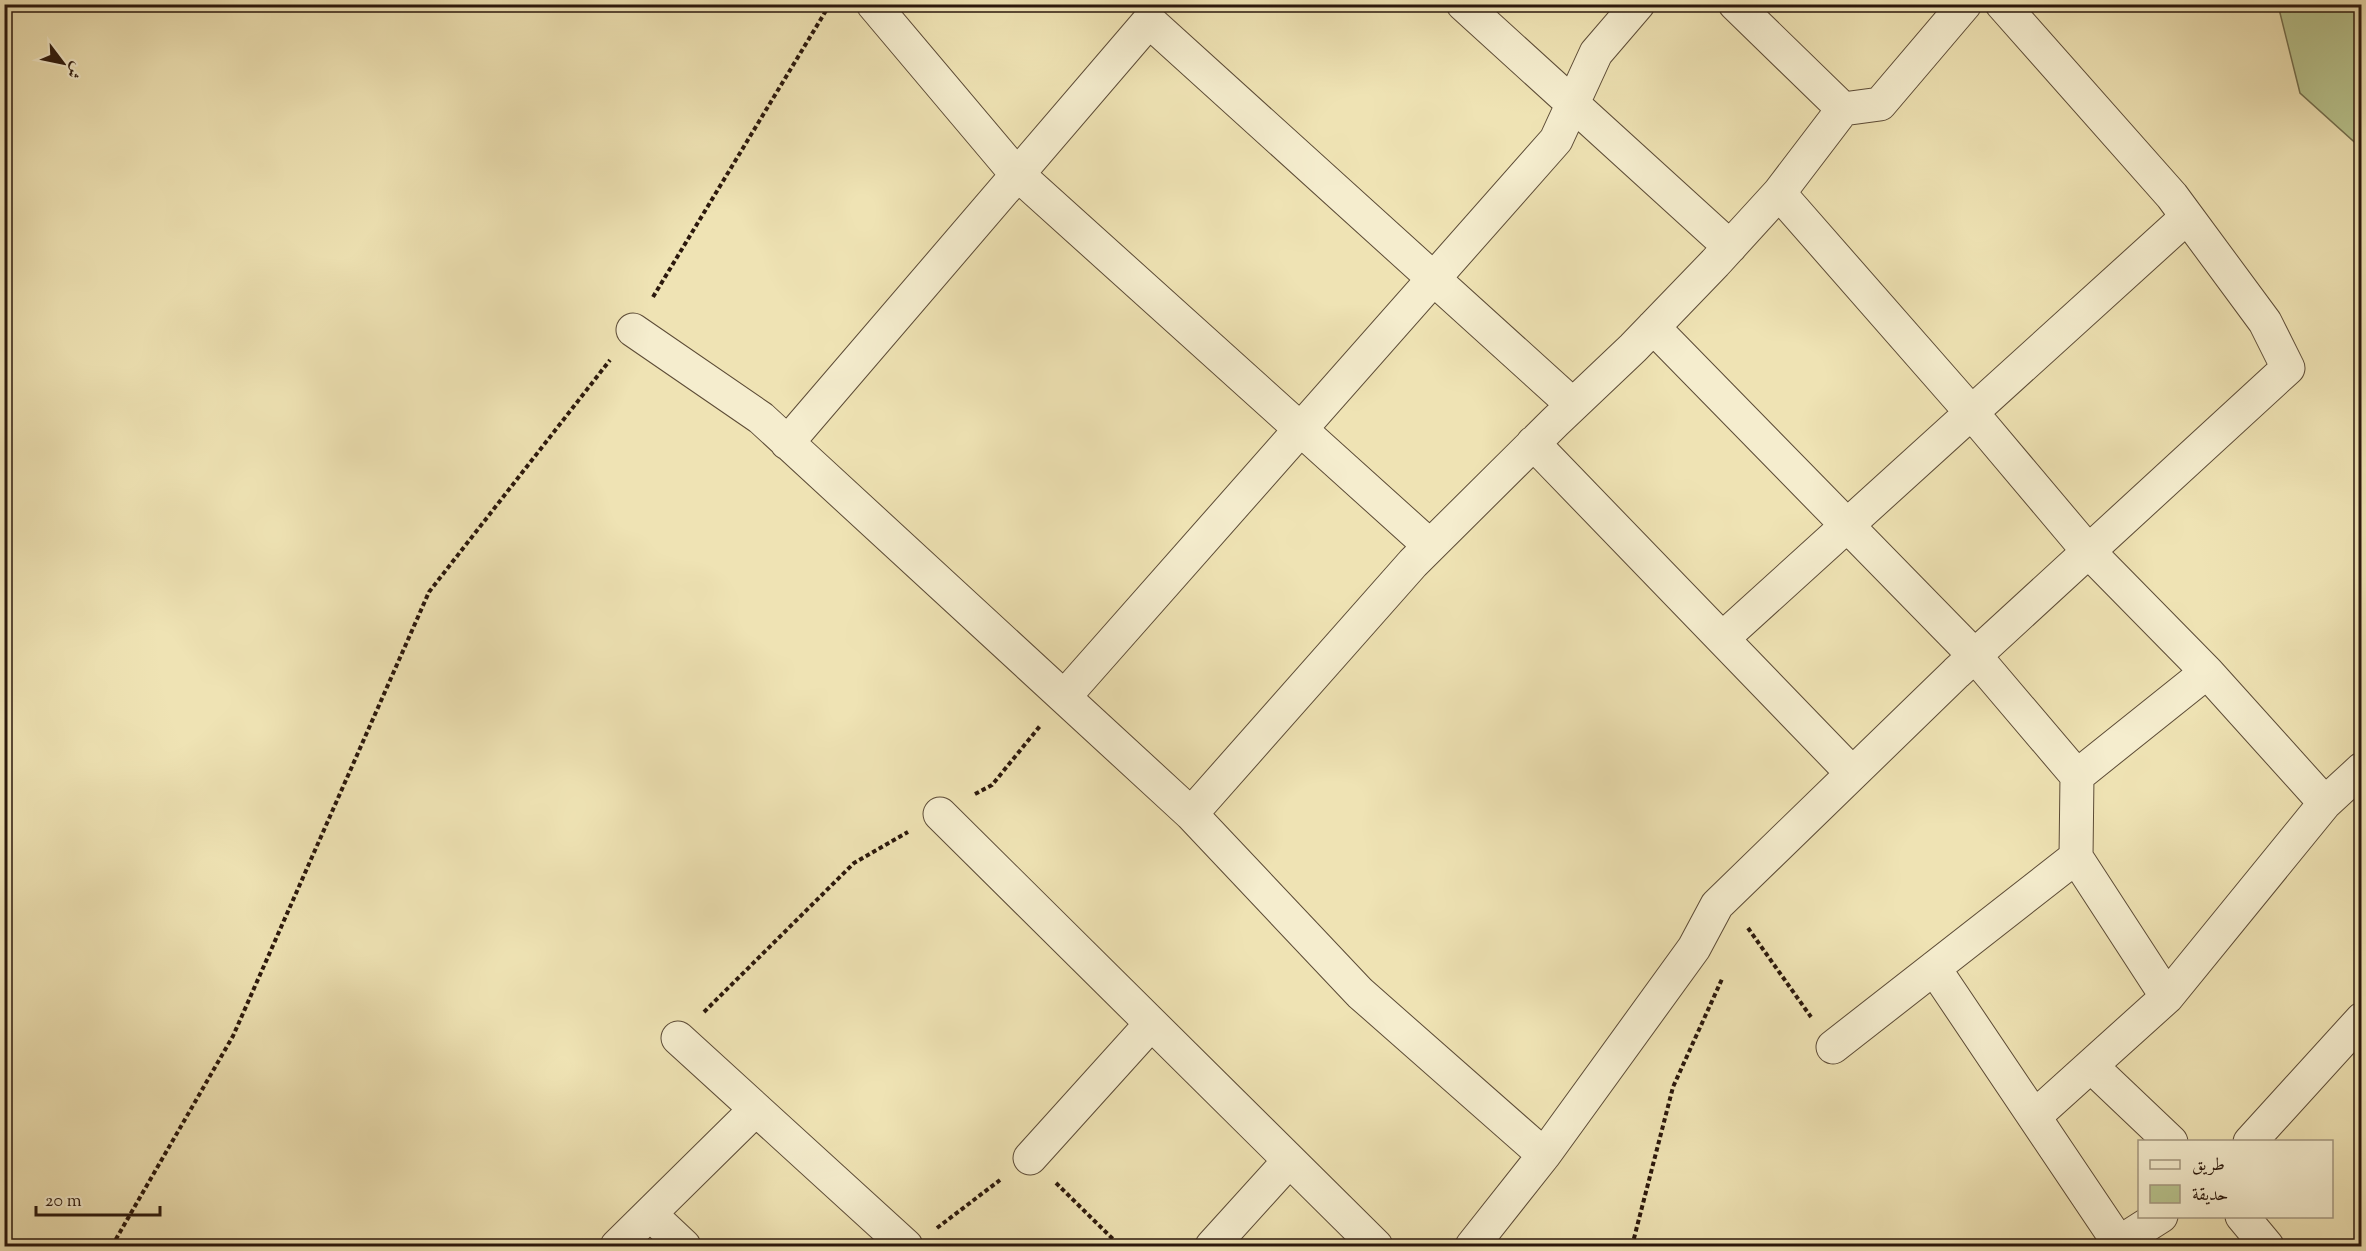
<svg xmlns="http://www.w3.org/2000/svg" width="2366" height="1251" viewBox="0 0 2366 1251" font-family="'Sorts Mill Goudy',Amiri,serif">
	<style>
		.green { fill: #b8c48e; stroke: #726e4d; stroke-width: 1.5 }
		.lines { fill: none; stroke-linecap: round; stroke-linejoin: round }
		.street-casing { stroke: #5c4b36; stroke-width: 35 }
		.path { stroke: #2b180c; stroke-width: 4; stroke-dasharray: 4.5 3; stroke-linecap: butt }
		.street { stroke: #f5edce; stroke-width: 33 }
	</style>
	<rect width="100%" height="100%" fill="#efe3b4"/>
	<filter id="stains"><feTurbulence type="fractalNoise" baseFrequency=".00333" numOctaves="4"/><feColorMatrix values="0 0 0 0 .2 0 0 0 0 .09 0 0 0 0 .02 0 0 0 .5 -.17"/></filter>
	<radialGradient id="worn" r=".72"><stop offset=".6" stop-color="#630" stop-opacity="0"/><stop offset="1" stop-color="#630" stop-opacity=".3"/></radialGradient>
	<path class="green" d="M2278,5h83v143l-61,-55z"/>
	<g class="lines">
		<g class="street-casing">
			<path id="street" d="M873,4l140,166 417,376
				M1463,4l267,243
				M1735,4l108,105
				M1779,193l192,219 118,140 118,120 118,131
				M1653,327l322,329 102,120 -1,81 91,140
				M633,330l128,88 430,396 169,179 184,162
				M787,443l362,-422 424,384
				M1533,443l319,330
				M1723,638l464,-421
				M1064,697l492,-557 40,-87 42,-49
				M2077,776l130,-104
				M940,814l436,432
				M1191,814l222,-251 142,-141 78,-74 82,-85 64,-70 64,-84 37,-5 85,-100
				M1934,968l185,275
				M678,1038l228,208
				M1833,1047l243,-190
				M2091,1066l80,76
				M2035,1116l132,-119 158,-194 37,-34
				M2250,1142l112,-123
				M1030,1158l121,-134
				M650,1214l34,32
				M2242,1216l25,30
				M617,1246l139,-137
				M1212,1246l77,-85
				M1472,1246l72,-91 150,-207 23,-43 239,-232 332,-305 -23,-46 -93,-126 -170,-192
				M2114,1246l47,-30"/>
		</g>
		<path class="path" d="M653,297l177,-293
			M975,794l17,-9 48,-59
			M1748,928l63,89
			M704,1012l150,-149 54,-31
			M1056,1183l64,63
			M937,1228l63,-48
			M112,1246l121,-210 196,-444 181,-232
			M1632,1246l41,-159 49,-108"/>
		<use href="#street" class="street"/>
	</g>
	<rect width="2366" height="1251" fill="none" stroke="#efe3b4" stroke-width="24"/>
	<rect x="6" y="6" width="2354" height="1239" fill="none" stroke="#2b180c" stroke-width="3"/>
	<rect x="12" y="12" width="2342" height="1227" fill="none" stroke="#2b180c" stroke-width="1.5"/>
	<rect x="2138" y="1140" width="195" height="78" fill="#f5edce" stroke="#a49880" stroke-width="1.5"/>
	<rect x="2150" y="1160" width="30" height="9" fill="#f5edce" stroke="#a49880" stroke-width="1.5"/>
	<text x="2192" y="1170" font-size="18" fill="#2b180c">طريق</text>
	<rect x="2150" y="1185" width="30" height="18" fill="#b8c48e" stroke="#a49880" stroke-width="1.5"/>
	<text x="2192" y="1200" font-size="18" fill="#2b180c">حديقة</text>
	<g transform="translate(63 63) rotate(122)" stroke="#f5edce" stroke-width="4.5" paint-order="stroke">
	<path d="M0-4.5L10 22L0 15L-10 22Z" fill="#2b180c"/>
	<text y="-9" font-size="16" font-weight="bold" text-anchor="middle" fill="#2b180c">ش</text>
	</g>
	<path d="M36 1206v9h124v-9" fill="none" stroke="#2b180c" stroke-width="3"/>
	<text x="45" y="1206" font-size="18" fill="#2b180c" stroke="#f5edce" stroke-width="4.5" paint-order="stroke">20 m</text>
	<rect width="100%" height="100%" filter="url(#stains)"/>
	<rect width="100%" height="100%" fill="url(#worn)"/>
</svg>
